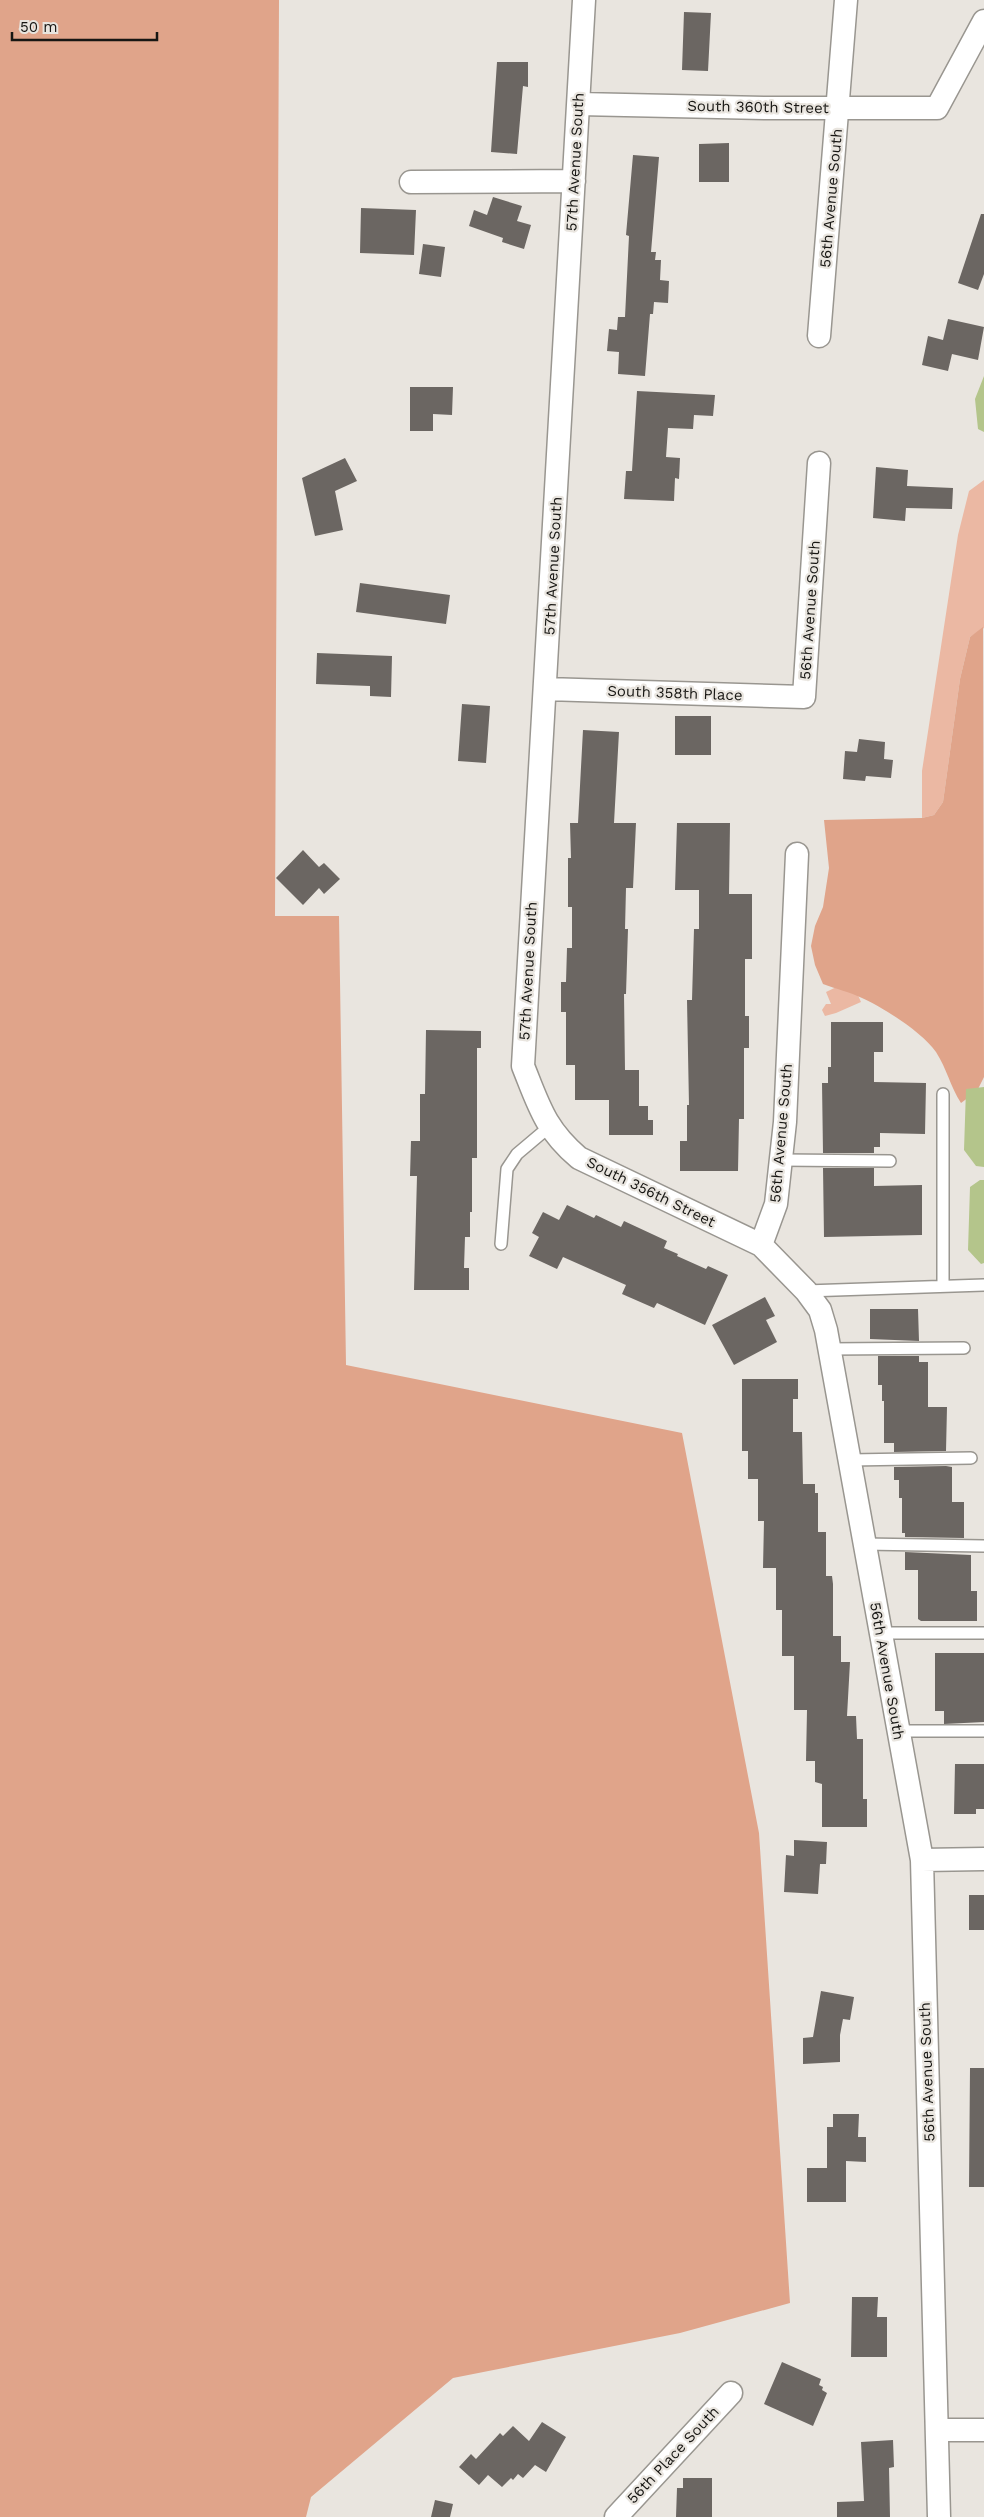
<svg xmlns="http://www.w3.org/2000/svg" width="984" height="2517" viewBox="0 0 984 2517" font-family="'Work Sans',sans-serif">
	<style>
		.green { fill: #ebb8a3 }
		.forest { fill: #e0a48a }
		.water { fill: #b4c58b }
		.building { fill: #6b6662 }
		.lines { fill: none; stroke-linecap: round; stroke-linejoin: round }
		.lane-casing { stroke: #999690; stroke-width: 14 }
		.street-casing { stroke: #999690; stroke-width: 25 }
		.lane { stroke: #fff; stroke-width: 11 }
		.street { stroke: #fff; stroke-width: 22 }
		.labels { text-anchor: middle; stroke-width: 4.5; stroke-linejoin: round; paint-order: stroke }
		.street-label { font-size: 15px; fill: #171613; stroke: #e9e5df }
	</style>
	<rect width="100%" height="100%" fill="#e9e5df"/>
	<path class="green" d="M984,480v148l-14,9 -10,42 -17,123 -9,13 -12,3v-47l36,-236 11,-44z
		M851,980l10,22 -25,11 -11,3 -3,-6 4,-6h5l-5,-12z"/>
	<path class="forest" d="M0,0h279l-4,916h64l7,449 336,68 77,400 31,470 -110,30 -227,45 -142,119 -5,20h-306z
		M983,627l1,450 -7,14 -16,12c-11,-17 -14,-34 -25,-51 -14,-20 -52,-44 -74,-54 -12,-6 -26,-9 -39,-14l-8,-19 -4,-19 4,-20 8,-19 6,-39 -5,-48 98,-2 12,-3 9,-13 17,-123 10,-42z"/>
	<path class="water" d="M984,376v56l-6,-3 -3,-30z
		M984,1087v80l-8,-1 -12,-16 2,-61z
		M980,1180h4v83l-3,1 -13,-14 2,-63z"/>
	<path class="building" d="M684,12l27,1 -3,58 -26,-1z
		M497,62h31v25l-5,-1 -6,68 -26,-2z
		M729,143v39h-30v-38z
		M633,155l26,2 -8,95h5l-1,8h6l-1,20 9,1 -1,22 -14,-1 -1,12h-3l-5,62 -27,-2 1,-22 -12,-1 2,-22 8,1 1,-13h7l4,-81 -3,-1z
		M493,197l29,9 -5,15 14,4 -7,24 -22,-7 1,-4 -34,-12 5,-16 13,5z
		M361,208l55,2 -2,45 -54,-2z
		M981,214h3v60l-6,16 -20,-7z
		M423,244l22,3 -4,30 -22,-3z
		M948,319l36,8 -6,33 -26,-6 -4,17 -26,-6 6,-29 15,4z
		M410,387h43l-1,28 -19,-1v17h-23z
		M637,391l78,4 -2,21 -19,-1 -1,14 -25,-1 -2,29 14,1 -1,21 -4,-1 -1,23 -50,-2 2,-28h6z
		M345,458l12,23 -22,10 8,39 -28,6 -13,-58z
		M876,467l32,3 -1,16 46,2 -1,21 -46,-1 -1,13 -32,-3z
		M360,583l90,12 -4,29 -90,-12z
		M317,653l75,3 -1,41 -21,-1v-10l-54,-2z
		M462,704l28,2 -4,57 -28,-2z
		M675,716h36v39h-36z
		M583,730l36,2 -5,91h22l-3,65h-7l-1,41h3l-2,65h-2l1,76h14v36h9v14h5v15h-44v-35h-34v-35h-9v-53h-5v-30h5l1,-34h5v-41h-4v-49h3l-1,-35h8z
		M859,739l26,3 -1,17 9,1 -2,18 -25,-2 -1,5 -22,-2 2,-28 12,1z
		M677,823h53l-1,71h23v65h-7v57h4v32h-5v71h-5l-1,52h-58v-30h7v-36h2l-2,-105h5l2,-71h5v-39h-24z
		M303,850l16,17 5,-4 16,16 -16,15 -5,-6 -16,17 -27,-27z
		M831,1022h52v30h-9v30l52,1 -1,51 -45,-1v14h-6v6h-51l-1,-70h6v-16h3z
		M426,1030l55,1v17h-4v110h-5v54h-2v25h-5l-1,31h5v22h-55l3,-114h-7l1,-35h9v-47h5z
		M823,1168h51v18l48,-1v50l-98,2z
		M567,1205l27,13 2,-3 25,12 3,-6 43,20 -3,7 14,6 -1,2 29,13 2,-3 20,9 -23,50 -48,-22 -3,5 -32,-14 4,-9 -63,-28 -6,12 -28,-13 10,-19 -7,-4 11,-21 16,8z
		M765,1297l10,19 -9,4 11,22 -43,23 -22,-40z
		M870,1309h48l1,32 -49,-2z
		M878,1356h41v6h9v45h19l-1,44 -52,1v-9h-10v-42h-2v-16h-4z
		M742,1379h56v20h-5v33h9l1,52h12v9h3v39h8v44h6l1,8v52h8v26h9l-3,54h9l1,23h6v60h4v28h-45v-43l-7,-2v-21h-9l1,-51h-13v-54h-12v-46h-6v-42h-13l1,-47h-6v-42h-10v-28h-6z
		M946,1466l6,1v35h12v36l-59,-1v-4h-3v-35h-3v-18h-5v-13z
		M905,1552l66,3v36h6v30h-56l-3,-2v-49h-13z
		M935,1653h49v69l-40,2v-13h-9z
		M955,1764h29v45h-8v5h-22z
		M794,1840l33,2 -1,22h-6l-2,30 -34,-2 2,-37 8,1z
		M969,1895h15v35h-15z
		M821,1991l33,6 -4,23 -7,-1 -3,16v27l-37,2v-26l10,-1z
		M970,2068h14v119h-15z
		M833,2114h26l-1,23h8v25l-20,-1v41h-39v-34h20v-41h6z
		M852,2297h26l-1,20h10v40h-36z
		M782,2362l39,17 -2,6 4,2 -1,3 5,3 -14,33 -49,-22z
		M542,2422l24,15 -20,35 -11,-7 -12,13 -5,-4 -5,6 -2,-2 -9,9 -14,-12 -9,10 -20,-18 12,-13 5,5 24,-26 3,3 10,-10 16,15z
		M893,2440l1,27 -5,1 1,49h-53v-15l27,-1 -3,-59z
		M683,2478h29v39h-36l1,-29h6z
		M435,2500l18,4 -3,13h-19z"/>
	<g class="lines">
		<g class="lane-casing">
			<path id="lane" d="M781,1160l109,1
				M501,1244l6,-75 10,-15 32,-27
				M943,1285v-191
				M806,1291l178,-6
				M829,1349l135,-1
				M850,1460l121,-2
				M864,1544l120,2
				M880,1633h104
				M898,1731h86"/>
		</g>
		<g class="street-casing">
			<path id="street" d="M584,0l-61,1066c16,40 22,63 56,92l182,87 45,46 14,19 6,20 96,530 17,657
				M579,104l187,4h171l47,-87
				M411,182l163,-1
				M819,336l27,-336
				M546,689l258,8 15,-234
				M761,1245l15,-41 9,-82 12,-268
				M922,1860l62,-1
				M937,2430h47
				M616,2517l115,-124"/>
		</g>
		<use href="#lane" class="lane"/>
		<use href="#street" class="street"/>
	</g>
	<g class="labels">
		<g class="street-label">
			<text transform="translate(758 107) rotate(1)" y="5">South 360th Street</text>
			<text transform="translate(575 162) rotate(-87)" y="5">57th Avenue South</text>
			<text transform="translate(831 198) rotate(-85)" y="5">56th Avenue South</text>
			<text transform="translate(553 566) rotate(-87)" y="5">57th Avenue South</text>
			<text transform="translate(810 610) rotate(-86)" y="5">56th Avenue South</text>
			<text transform="translate(675 693) rotate(2)" y="5">South 358th Place</text>
			<text transform="translate(528 971) rotate(-87)" y="5">57th Avenue South</text>
			<text transform="translate(781 1133) rotate(-85)" y="5">56th Avenue South</text>
			<text transform="translate(651 1192) rotate(26)" y="5">South 356th Street</text>
			<text transform="translate(887 1671) rotate(80)" y="5">56th Avenue South</text>
			<text transform="translate(927 2072) rotate(-92)" y="5">56th Avenue South</text>
			<text transform="translate(673 2455) rotate(-47)" y="5">56th Place South</text>
		</g>
	</g>
	<path d="M12 32v8h145v-8" fill="none" stroke="#171613" stroke-width="2.5"/>
	<text x="20" y="32" font-size="15" fill="#171613" stroke="#e9e5df" stroke-width="4" paint-order="stroke">50 m</text>
</svg>
